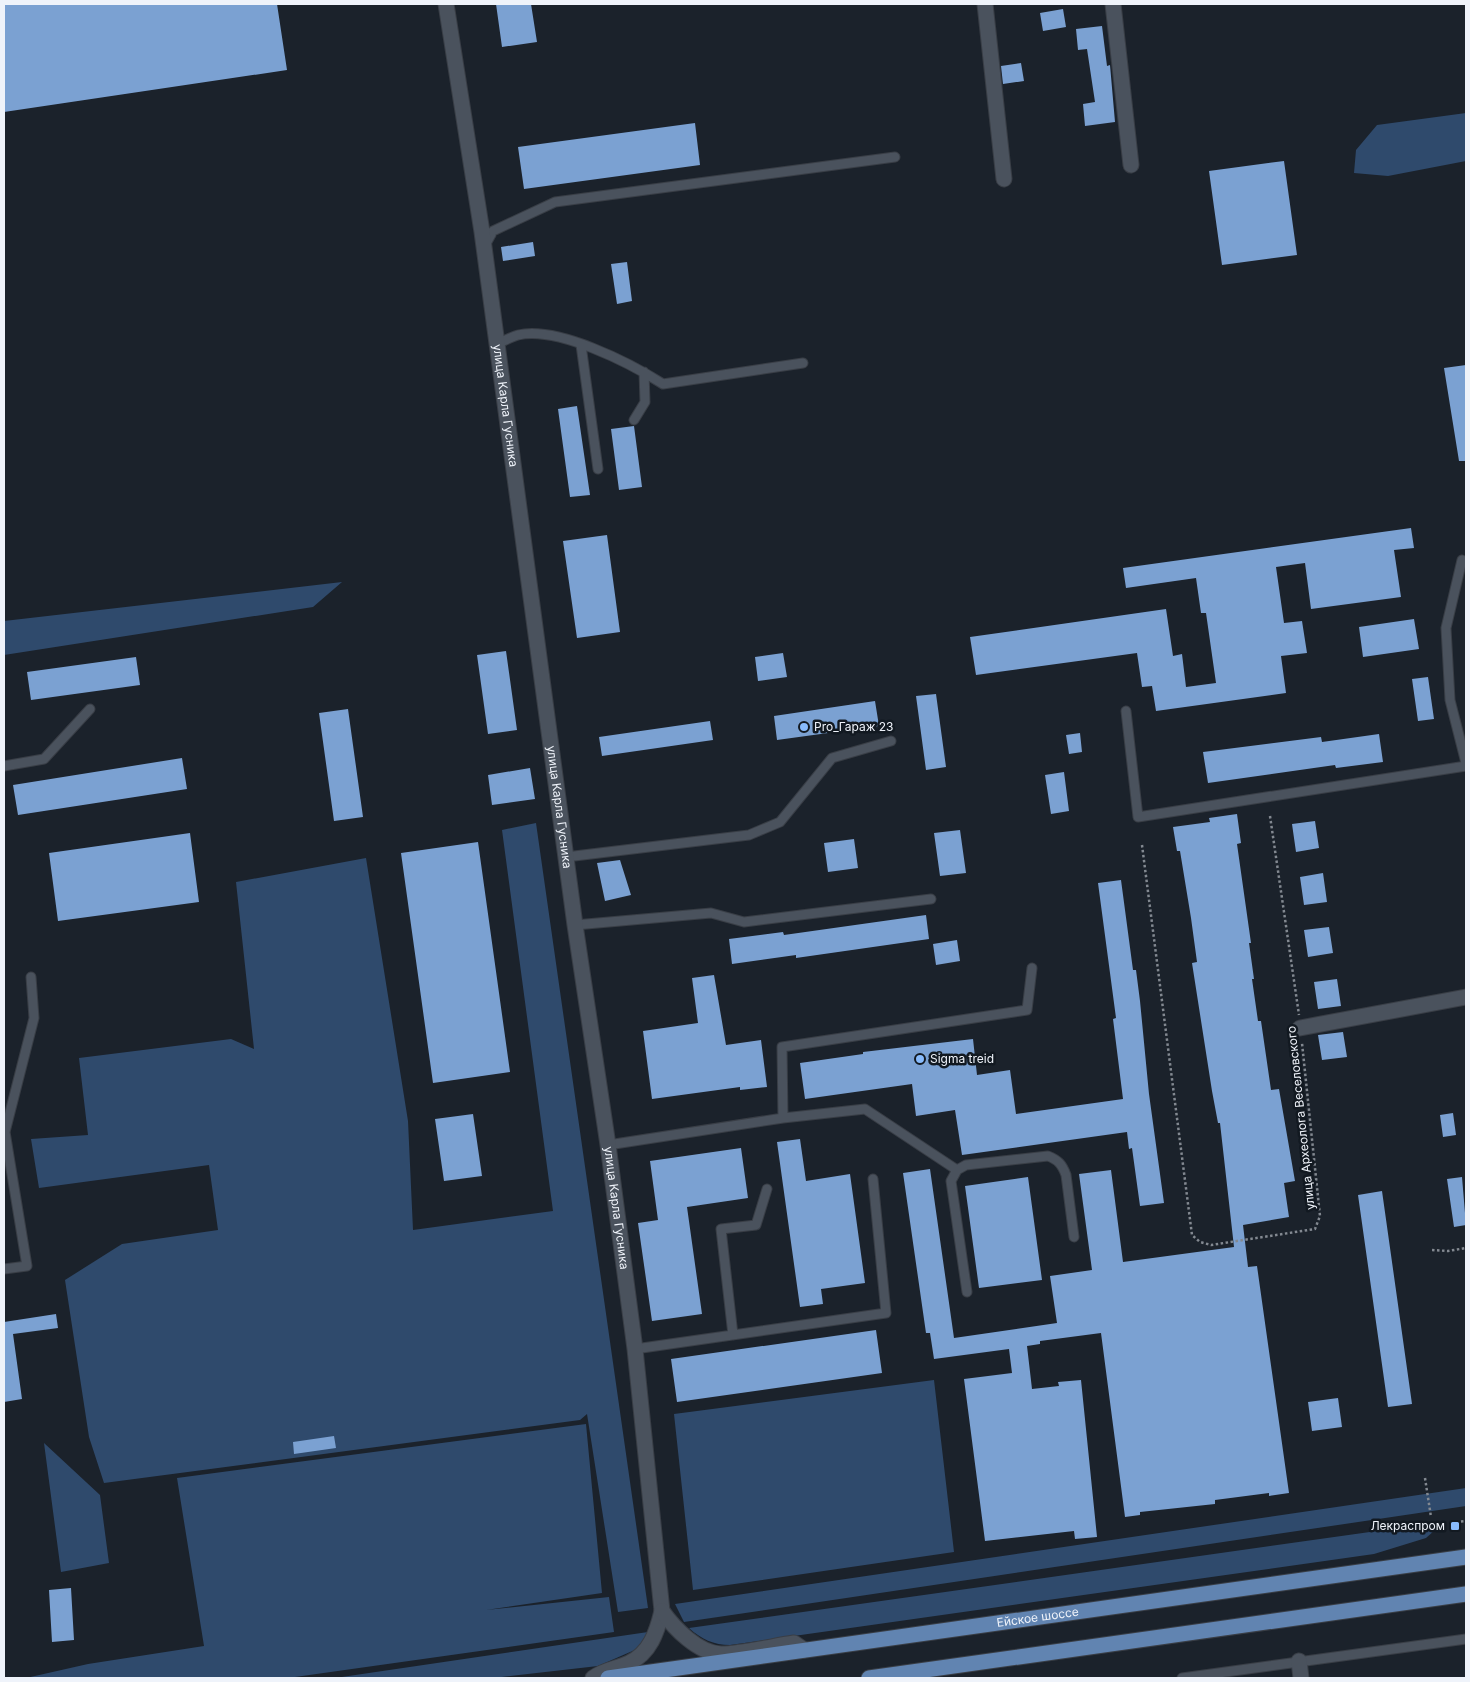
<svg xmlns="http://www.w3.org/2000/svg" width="1470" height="1682" viewBox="0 0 1470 1682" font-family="Inter,sans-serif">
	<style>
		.green { fill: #2f4a6c }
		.building { fill: #7ba1d2 }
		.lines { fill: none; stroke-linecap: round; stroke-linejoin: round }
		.service-casing { stroke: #393e46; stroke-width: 11 }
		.minor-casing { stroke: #393e46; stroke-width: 17 }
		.tertiary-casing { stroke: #393e46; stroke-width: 17 }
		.primary-casing { stroke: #393e46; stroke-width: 17 }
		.path { stroke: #838991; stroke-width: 2.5; stroke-dasharray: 2.5 2.5; stroke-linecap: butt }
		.service { stroke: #4a525d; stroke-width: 9 }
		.minor { stroke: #4a525d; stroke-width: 15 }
		.tertiary { stroke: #4a525d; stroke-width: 15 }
		.primary { stroke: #6184b1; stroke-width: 15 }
		.poi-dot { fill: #88bbfc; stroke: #121921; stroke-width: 2 }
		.labels { text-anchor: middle; stroke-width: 5; stroke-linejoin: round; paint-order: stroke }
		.street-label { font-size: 12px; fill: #eff3fa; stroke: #121921 }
		.poi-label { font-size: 12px; fill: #eff3fa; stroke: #121921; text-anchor: start }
	</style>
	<rect width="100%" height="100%" fill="#1b222b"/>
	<path class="green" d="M1466,113v48l-78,15 -34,-3 2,-23 21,-25z
		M342,582l-29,25 -309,48v-34z
		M536,823l112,785 -30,4 -31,-198 -7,6 -476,63 -15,-46 -24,-157 57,-36 96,-14 -9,-65 -170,23 -8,-49 57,-4 -9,-77 152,-19 23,10 -18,-167 130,-24 42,263 5,109 140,-19 -51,-381z
		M934,1380l20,172 -261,38 -19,-176z
		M586,1424l16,169 -116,17 123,-13 5,35 -326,46h-262l62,-14 116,-18 -27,-168z
		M44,1443l56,52 9,68 -48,9z
		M1466,1488v18l-782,116 -9,-18z
		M1434,1523l1,7 -9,8 -52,16 -644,91c-16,0 -29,-6 -41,-17z
		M648,1632l-11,17 -39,17 -105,12h-158z"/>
	<path class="building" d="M4,4h273l10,66 -283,42z
		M496,4h35l6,38 -35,5z
		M1063,9l3,18 -23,4 -3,-18z
		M1102,26l5,40 3,-1 5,57 -30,4 -2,-22 12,-2 -8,-53 -9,1 -2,-21z
		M1021,63l3,18 -21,3 -2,-18z
		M695,123l5,42 -176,24 -6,-42z
		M1284,161l13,94 -75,10 -13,-94z
		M533,242l2,14 -32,5 -2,-14z
		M627,262l5,39 -15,3 -6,-40z
		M1466,365v96h-7l-15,-93z
		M577,406l13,89 -20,2 -12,-88z
		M634,426l8,61 -23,3 -8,-61z
		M1411,528l3,20 -20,2 7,47 -90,12 -6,-46 -29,4 8,56 18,-2 5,32 -26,3 5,37 -130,18 -4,-25 -10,1 -5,-34 -161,22 -6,-38 196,-28 7,47 9,-2 4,33 30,-4 -10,-70h-5l-5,-35 -70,10 -3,-20z
		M607,535l13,97 -43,6 -14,-97z
		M1414,619l5,30 -56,8 -4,-30z
		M506,651l11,79 -29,4 -11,-79z
		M783,653l4,24 -29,4 -3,-24z
		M136,657l4,28 -109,15 -4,-28z
		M1428,677l6,42 -16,2 -6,-42z
		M936,694l10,73 -20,3 -10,-74z
		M875,701l4,25 -102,14 -3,-24z
		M348,709l15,108 -29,4 -15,-108z
		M710,721l3,19 -111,16 -3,-19z
		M1080,733l2,19 -13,2 -3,-19z
		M1379,734l4,28 -47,6 -1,-3 -127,18 -5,-31 118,-15 1,5z
		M182,758l5,31 -169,26 -5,-30z
		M530,768l5,31 -43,6 -4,-30z
		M1064,772l5,39 -18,3 -6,-39z
		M1237,814l4,29 -4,1 14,99h-2l5,36h-2l6,42h3l10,69 8,-1 16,92 -11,2 5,34 -46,8 5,42 9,-1 32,227 -20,3v-3l-54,7v4l-75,8v3l-15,2 -24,-184 -61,8v3l-13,2 5,43 27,-3 -1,-4 23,-2 16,157 -22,2 -1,-8 -89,10 -21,-162 48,-6 -3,-24 -75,10 -4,-26h-4l-23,-160 27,-4 24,169 103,-15 -7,-47 42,-6 -13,-96 32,-4 12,92 111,-15 -14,-124h-2l-6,-32 -20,-128 5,-1 -6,-44 -11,-67h-3l-4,-24 37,-5 -1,-4z
		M1315,821l4,27 -23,4 -4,-28z
		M960,830l6,43 -26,3 -6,-43z
		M190,833l9,69 -141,19 -9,-68z
		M854,839l4,29 -30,4 -4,-29z
		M478,842l32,230 -77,11 -32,-230z
		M620,860l11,35 -26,6 -8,-38z
		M1323,873l4,29 -23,3 -4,-28z
		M1121,880l12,90h3l4,31 9,93 15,109 -24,3 -8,-58 -3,1 -2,-17 -165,23 -7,-45 -39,6 -4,-32 -107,15 -5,-36 63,-9v-2l110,-13 4,36 33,-5 6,44 107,-15 -10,-80 3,-1 -18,-135z
		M926,915l3,24 -133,19v-3l-64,9 -3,-25 54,-7 1,3z
		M1329,927l4,26 -25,4 -4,-27z
		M957,940l3,21 -24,4 -3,-21z
		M714,975l12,70 35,-5 6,47 -27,3v-3l-88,12 -9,-68 55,-8 -6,-45z
		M1337,979l4,27 -23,3 -4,-27z
		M1343,1032l4,25 -25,3 -4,-25z
		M1453,1113l3,22 -13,2 -3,-22z
		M473,1114l9,62 -38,5 -9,-62z
		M800,1139l6,42 44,-7 15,109 -44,6 2,15 -23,3 -23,-165z
		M741,1148l7,50 -61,9 15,107 -50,7 -14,-98 20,-3 -8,-59z
		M1028,1177l14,103 -63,8 -14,-102z
		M1462,1177l4,48 -12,2 -7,-48z
		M1382,1191l30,213 -24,3 -30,-212z
		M56,1314l2,14 -45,6 9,65 -18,3v-80z
		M876,1330l6,43 -205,29 -6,-43z
		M1338,1398l4,29 -30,4 -4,-29z
		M334,1436l2,12 -42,6 -1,-12z
		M71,1588l3,52 -22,2 -3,-52z"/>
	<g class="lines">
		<g class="service-casing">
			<path id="service" d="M484,247l9,-16 62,-29 340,-45
				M497,344c7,-3 14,-7 21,-9 40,-9 112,28 145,49l140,-21
				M581,345l17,124
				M634,420l11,-18 -1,-30
				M1462,560l-16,68 4,72 16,63
				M1126,711l12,106 328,-51
				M4,766l40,-7 46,-50
				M566,857l183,-22 31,-13 52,-64 59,-17
				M575,925l136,-12 33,9 187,-23
				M783,1118l-1,-71 245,-37 5,-42
				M608,1145l175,-27 82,-9 92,61
				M4,1269l23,-3 -22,-134 29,-114 -3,-41
				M967,1292l-16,-111 6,-11 9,-5 82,-9c10,4 14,8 18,19l8,62
				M733,1335l-12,-106 35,-4 11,-36
				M635,1349l251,-36 -13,-134
				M1182,1678l284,-39"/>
		</g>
		<g class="minor-casing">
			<path id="minor" d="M985,4l19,175
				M1113,4l18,161
				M1300,1028l166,-31
				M1299,1661l2,17"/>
		</g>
		<g class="tertiary-casing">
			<g id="tertiary">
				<path id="s1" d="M446,4l36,228 93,693 33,220 27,204 27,262c-5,21 -12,42 -33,52 -12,6 -24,6 -36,15"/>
				<path d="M662,1611c12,17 36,42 59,43 20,0 52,-8 73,-11l10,7"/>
			</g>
		</g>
		<g class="primary-casing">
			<g id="primary">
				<path id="s2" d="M608,1678l858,-121"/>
				<path d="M869,1678l597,-84"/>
			</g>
		</g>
		<path class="path" d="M1270,816l29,199
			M1142,845l50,390 8,7 11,3 104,-16 5,-13 -18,-173
			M1432,1250l16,1 18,-3
			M1425,1478l6,39
			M1455,1526v-4l11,-1"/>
		<use href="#service" class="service"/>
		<use href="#minor" class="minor"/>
		<use href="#tertiary" class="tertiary"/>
		<use href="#primary" class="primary"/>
	</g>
	<g class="poi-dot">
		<circle cx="804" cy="727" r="5"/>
		<circle cx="920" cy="1059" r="5"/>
		<rect x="1450" y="1521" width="10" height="10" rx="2.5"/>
	</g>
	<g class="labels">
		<g class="street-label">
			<text dy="4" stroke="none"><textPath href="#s1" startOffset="406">улица Карла Гусника</textPath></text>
			<text dy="4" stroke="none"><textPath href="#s1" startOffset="811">улица Карла Гусника</textPath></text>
			<text transform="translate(1301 1118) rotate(-96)" y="4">улица Археолога Веселовского</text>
			<text dy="4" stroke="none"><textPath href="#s1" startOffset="1216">улица Карла Гусника</textPath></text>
			<text dy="4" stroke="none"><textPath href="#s2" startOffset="434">Ейское шоссе</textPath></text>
		</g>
		<g class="poi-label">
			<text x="814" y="731">Pro_Гараж 23</text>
			<text x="930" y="1063">Sigma treid</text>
			<text x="1445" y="1530" text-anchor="end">Лекраспром</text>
		</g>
	</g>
	<rect width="1470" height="1682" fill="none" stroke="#eff3fa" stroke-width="10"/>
</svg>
